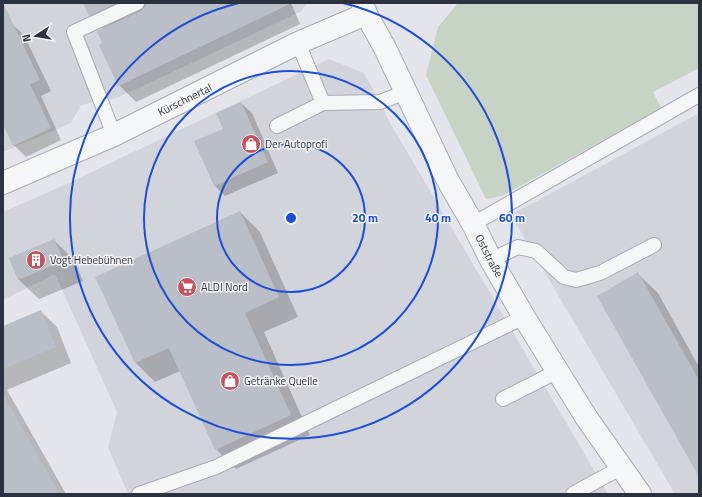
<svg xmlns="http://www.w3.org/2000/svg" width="702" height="497" viewBox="0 0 702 497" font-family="'Titillium Web',sans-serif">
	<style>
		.built { fill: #d1d4db }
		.green { fill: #c7d3c5 }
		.shadow { fill: #0003 }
		.building { fill: #babec6 }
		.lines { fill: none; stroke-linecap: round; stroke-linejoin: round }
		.service-casing { stroke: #a8acb4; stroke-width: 16 }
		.tertiary-casing { stroke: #a8acb4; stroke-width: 24 }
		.service { stroke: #f5f6f8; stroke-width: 14 }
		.tertiary { stroke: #f5f6f8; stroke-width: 22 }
		.ring { fill: none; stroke: #1d4ed8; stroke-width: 2 }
		.labels { text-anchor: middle; stroke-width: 3; stroke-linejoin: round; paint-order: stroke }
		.street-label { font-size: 11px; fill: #2c3240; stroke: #f2f4f7 }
		.poi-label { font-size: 11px; fill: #2c3240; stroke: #f2f4f7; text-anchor: start }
		.centre { fill: #1d4ed8; stroke: #f2f4f7; stroke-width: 2 }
		.ring-label { font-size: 12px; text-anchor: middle; font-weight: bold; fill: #1d4ed8; stroke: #f2f4f7; stroke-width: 3; stroke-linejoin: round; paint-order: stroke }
	</style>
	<rect width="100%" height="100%" fill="#e3e5ea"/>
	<path class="built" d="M3,3h303l-4,8 -185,87 -36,7 -10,18 -68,29z
		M329,59l35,14 16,29 9,19 219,373h-480l-20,-47 9,-35 -62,-138 -52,26v-88l55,-24z
		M699,113v381h-24l-164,-279z"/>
	<path class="green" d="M458,3h241v65l-46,24 8,16 -159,88 -16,3 -60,-124 12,-48z"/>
	<path class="shadow" d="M85,3h206l9,21 -164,78 -17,-17 -15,-56 -14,-14z
		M12,24l12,11 27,56 -10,5 20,44 -35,17 -12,-12 -11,-24v-93z
		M241,103l11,10 26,60 -53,23 -10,-10 -20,-44 29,-13z
		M240,212l20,20 38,85 -34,15 46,103 -74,34 -20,-20 -36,-78 -25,11 -20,-20z
		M54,240l20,20 9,21 -44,18 -20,-19 -9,-21z
		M638,274l20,19 41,74v103z
		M40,311l17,16 14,36 -64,27 59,104h-63v-167z"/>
	<path class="building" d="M3,3l37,77 -10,4 21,44 -38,18 -10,-22z
		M83,3h34l-28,13z
		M145,3h147l-174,83 -19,-41 3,-2 -5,-12 44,-20 3,-3z
		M241,102l27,60 -54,24 -20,-45 29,-12 -7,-16z
		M240,211l39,86 -34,16 46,102 -76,35 -46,-102 -34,15 -40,-86z
		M54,239l10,22 -46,19 -9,-22z
		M638,272l61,108v97l-102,-181z
		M41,310l15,37 -53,22v-43z
		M3,394l57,100h-57z"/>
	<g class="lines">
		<g class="service-casing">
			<path id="service" d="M323,103l57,-1 26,-10
				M277,126l46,-23 -25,-60
				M114,135l-40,-103 63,-29
				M473,224l226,-129
				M491,260l27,-13 18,4 28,26 12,3 24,-7 54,-28
				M503,399l55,-28
				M139,494l77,-27 308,-150
				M573,494l49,-27"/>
		</g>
		<g class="tertiary-casing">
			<g id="tertiary">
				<path id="s1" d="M362,3l4,11 19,34 62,131 26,45 18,36 33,57 62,100 54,77"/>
				<path id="s2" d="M3,183l111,-48 184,-92 68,-29"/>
			</g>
		</g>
		<use href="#service" class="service"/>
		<use href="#tertiary" class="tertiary"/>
	</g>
	<g class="ring">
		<circle cx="291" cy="218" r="74"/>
		<circle cx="291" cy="218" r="147"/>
		<path d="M343 3A221 221 0 1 1 239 3"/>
	</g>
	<defs>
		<g id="shop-disc" transform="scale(1)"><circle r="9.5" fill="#c2545f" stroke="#f2f4f7"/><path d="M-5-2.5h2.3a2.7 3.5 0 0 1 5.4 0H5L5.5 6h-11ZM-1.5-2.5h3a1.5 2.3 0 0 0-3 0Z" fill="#fff"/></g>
		<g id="building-disc" transform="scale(1)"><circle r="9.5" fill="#c2545f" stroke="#f2f4f7"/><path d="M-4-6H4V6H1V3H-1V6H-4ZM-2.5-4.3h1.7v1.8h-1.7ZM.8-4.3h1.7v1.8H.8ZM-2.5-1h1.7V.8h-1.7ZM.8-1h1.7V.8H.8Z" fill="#fff"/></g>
		<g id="supermarket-disc" transform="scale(1)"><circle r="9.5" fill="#c2545f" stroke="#f2f4f7"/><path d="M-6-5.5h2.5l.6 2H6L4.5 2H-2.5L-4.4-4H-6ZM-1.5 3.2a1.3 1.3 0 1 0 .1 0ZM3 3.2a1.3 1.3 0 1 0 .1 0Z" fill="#fff"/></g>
	</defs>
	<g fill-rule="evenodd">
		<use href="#shop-disc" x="251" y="144"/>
		<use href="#building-disc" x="36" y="260"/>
		<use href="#supermarket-disc" x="187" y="287"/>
		<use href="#shop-disc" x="230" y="381"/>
	</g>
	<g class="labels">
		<g class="street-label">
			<text dy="4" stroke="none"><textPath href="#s2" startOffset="200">Kürschnertal</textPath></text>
			<text dy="4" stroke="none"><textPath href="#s1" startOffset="283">Oststraße</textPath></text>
		</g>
		<g class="poi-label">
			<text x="265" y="148">Der Autoprofi</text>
			<text x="50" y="264">Vogt Hebebühnen</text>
			<text x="201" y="291">ALDI Nord</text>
			<text x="244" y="385">Getränke Quelle</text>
		</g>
	</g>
	<circle cx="291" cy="218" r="6" class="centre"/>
	<g class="ring-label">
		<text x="365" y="222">20 m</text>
		<text x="438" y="222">40 m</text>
		<text x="512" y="222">60 m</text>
	</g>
	<rect width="702" height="497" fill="none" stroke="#2c3240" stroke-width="8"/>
	<g transform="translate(36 36) rotate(258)" stroke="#f2f4f7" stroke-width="3" paint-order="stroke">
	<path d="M0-3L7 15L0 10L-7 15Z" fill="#2c3240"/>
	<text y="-6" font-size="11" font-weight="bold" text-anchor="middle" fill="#2c3240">N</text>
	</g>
</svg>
